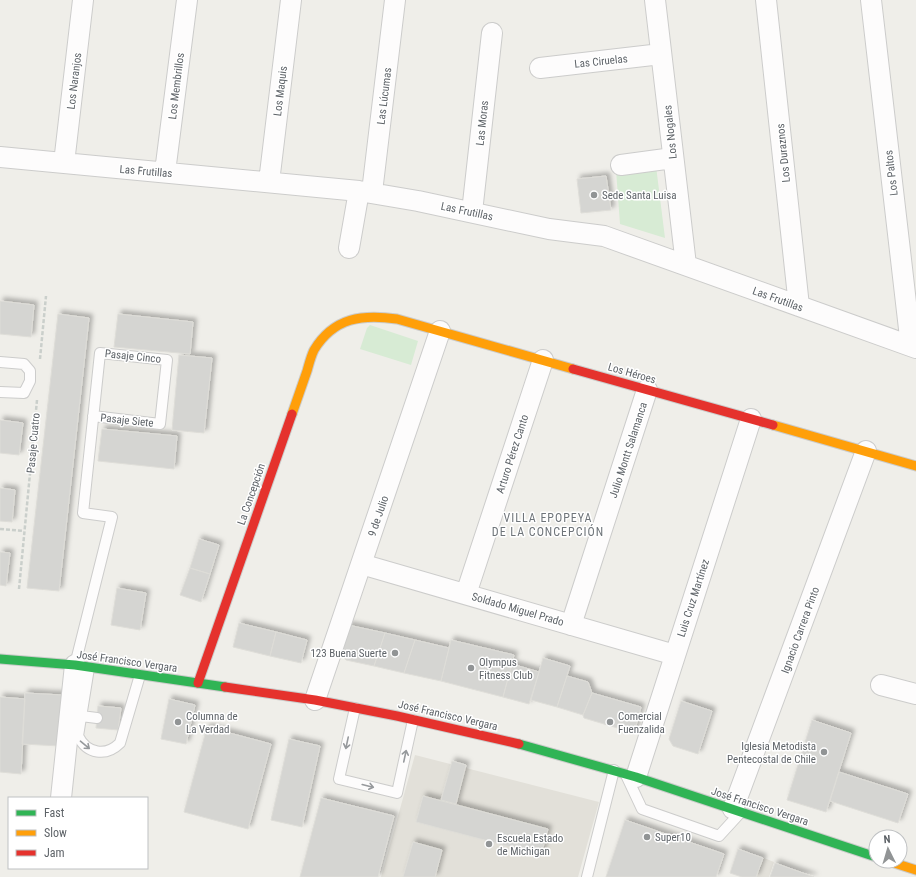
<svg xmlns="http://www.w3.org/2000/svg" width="916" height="877" viewBox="0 0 916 877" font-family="'Roboto Condensed',sans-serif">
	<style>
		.education { fill: #e2e0d9 }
		.green { fill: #d7ebd4 }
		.building { fill: #d5d5d2; stroke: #deddd8; filter: url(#shadow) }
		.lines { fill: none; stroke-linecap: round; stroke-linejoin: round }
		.lane-casing { stroke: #cccccb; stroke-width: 12 }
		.street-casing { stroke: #cccccb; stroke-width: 22 }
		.fast-casing { stroke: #cbcbca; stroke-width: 11 }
		.slow-casing { stroke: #cbcbca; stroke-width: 11 }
		.jam-casing { stroke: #cbcbca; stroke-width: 11 }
		.path { stroke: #cacfcb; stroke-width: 2.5; stroke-dasharray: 4 2; stroke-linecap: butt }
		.lane { stroke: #fdfcfc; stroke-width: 10 }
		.street { stroke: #fdfcfc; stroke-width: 20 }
		.fast { stroke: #30b455; stroke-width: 9 }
		.slow { stroke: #ff9f0a; stroke-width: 9 }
		.jam { stroke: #e5322d; stroke-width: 9 }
		.oneway { stroke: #96999c }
		.poi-dot { fill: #919495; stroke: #fff; stroke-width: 1.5 }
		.labels { text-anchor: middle; stroke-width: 3; stroke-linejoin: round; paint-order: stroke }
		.street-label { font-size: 11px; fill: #5e6368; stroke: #fff }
		.poi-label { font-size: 11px; fill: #5e6368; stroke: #fff; text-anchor: start }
		.neighbourhood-label { font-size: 12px; letter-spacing: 1px; fill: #6f757a; stroke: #fff }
	</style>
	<defs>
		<filter id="shadow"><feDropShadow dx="3.5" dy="-3.5" stdDeviation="2" flood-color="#0004"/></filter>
	</defs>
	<rect width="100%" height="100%" fill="#efeee9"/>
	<path class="education" d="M415,755l184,47 -21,75h-197z
		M764,858l10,4 -5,15h-13z"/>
	<path class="green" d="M656,166l9,72 -45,-14 -4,-54z
		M370,325l48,16 -7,24 -51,-16 7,-21z"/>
	<path class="building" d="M606,176l5,34 -30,3 -4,-34z
		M0,301l34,4 -3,32 -31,-3z
		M58,314l31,4 -30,273 -32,-3z
		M118,314l75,8 -3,32 -76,-7z
		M179,355l33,3 -8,75 -32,-3z
		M0,420l23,3 -4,32 -19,-2z
		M102,429l75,7 -3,33 -76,-8z
		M0,488l15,2 -3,32 -12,-1z
		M199,539l20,6 -9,29 -20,-6z
		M0,552l10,1 -4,33 -6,-1z
		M190,568l20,6 -9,28 -21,-7z
		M117,588l29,5 -6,37 -29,-5z
		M239,623l37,9 -6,24 -37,-9z
		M348,625l37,8 -11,33 -28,-6 -6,-8z
		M276,632l31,8 -6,23 -31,-7z
		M385,633l30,7 -11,33 -30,-7z
		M415,640l34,8 -8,33 -37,-8z
		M451,640l63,15 -11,42 -62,-16z
		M543,658l27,8 -13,41 -26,-7z
		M512,664l27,8 -10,32 -26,-7z
		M567,676l21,6 4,11 -9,22 -26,-8z
		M25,693l37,2 -3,51 -37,-2z
		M592,693l49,14 -7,26 -50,-15 -1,-3z
		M0,697l25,2 -4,75 -21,-2z
		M169,699l26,6 -9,39 -25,-5z
		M681,701l31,10 -14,43 -25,-8 -4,-7z
		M98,706l23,2 -3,22 -22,-2z
		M812,720l39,13 -25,79 -39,-12z
		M207,727l64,17 -23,85 -64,-17z
		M289,739l31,7 -18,81 -31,-7z
		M452,761l14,4 -10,39 -15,-4z
		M839,772l69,22 -10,29 -68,-22z
		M423,796l125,33 -7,26 -125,-33z
		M321,798l73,18 -16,61h-78z
		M625,820l99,34 -8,23h-110z
		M413,842l29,8 -7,27h-32z
		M738,849l25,9 -7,19h-14l-12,-4z
		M775,863l39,14h-44z"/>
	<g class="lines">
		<g class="lane-casing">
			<path id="lane" d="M0,362l24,2 6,7v10l-6,12 -24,-1
				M75,665l37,-148 -29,-4 17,-160 67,7 -7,64 -67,-8
				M89,668l-11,68c9,18 28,21 42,7l20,-68
				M355,708l-16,71 58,14 16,-73
				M81,716l16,2
				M626,775l16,34 77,27 22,-24
				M587,877l27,-107"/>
		</g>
		<g class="street-casing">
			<path id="street" d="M655,0l31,265
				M766,0l33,306
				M871,0l40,346
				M540,68l121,-14
				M0,157l359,34 59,10 131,28 55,7 312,112
				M64,163l19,-163
				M621,165l52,-7
				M165,172l22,-172
				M269,182l22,-182
				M372,192l23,-192
				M472,212l20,-179
				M349,248l10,-57
				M361,564l314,91
				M466,594l77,-234
				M571,625l76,-235
				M881,685l35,9
				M315,700l125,-369
				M636,777l115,-358
				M61,798l14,-133
				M733,809l133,-358"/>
		</g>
		<g class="fast-casing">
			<path id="fast" d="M0,659l75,6 150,22
				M519,744l117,33 240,80"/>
		</g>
		<g class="slow-casing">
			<path id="slow" d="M292,414c5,-14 10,-29 15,-43 2,-7 4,-15 7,-21 20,-33 49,-36 83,-31l176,50
				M773,425l143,41
				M888,861l28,9"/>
		</g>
		<g class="jam-casing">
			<path id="jam" d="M573,369l200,56
				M198,683l94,-269
				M225,687l90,13 82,16 122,28"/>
		</g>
		<path class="path" d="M40,359l6,-63
			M0,529l24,2
			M19,589l18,-189"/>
		<use href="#lane" class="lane"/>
		<use href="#street" class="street"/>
		<use href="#fast" class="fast"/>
		<use href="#slow" class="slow"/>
		<use href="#jam" class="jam"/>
	</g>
	<defs><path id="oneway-shaft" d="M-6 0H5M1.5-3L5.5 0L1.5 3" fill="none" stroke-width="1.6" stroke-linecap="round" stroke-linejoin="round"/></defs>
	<g class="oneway">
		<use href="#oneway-shaft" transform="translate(347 743) rotate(102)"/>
		<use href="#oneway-shaft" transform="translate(85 745) rotate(40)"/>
		<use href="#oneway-shaft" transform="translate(405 756) rotate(-78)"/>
		<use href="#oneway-shaft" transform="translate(368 786) rotate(14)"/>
	</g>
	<g class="poi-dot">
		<circle cx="594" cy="195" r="4"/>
		<circle cx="395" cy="653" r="4"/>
		<circle cx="471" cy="668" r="4"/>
		<circle cx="178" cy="722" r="4"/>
		<circle cx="610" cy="722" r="4"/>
		<circle cx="824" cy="752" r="4"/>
		<circle cx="647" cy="837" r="4"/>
		<circle cx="489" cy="844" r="4"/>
	</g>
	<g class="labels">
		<g class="street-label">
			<text transform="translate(601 61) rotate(-6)" y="4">Las Ciruelas</text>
			<text transform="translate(74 81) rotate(-83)" y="4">Los Naranjos</text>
			<text transform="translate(176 86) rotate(-83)" y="4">Los Membrillos</text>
			<text transform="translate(280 91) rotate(-83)" y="4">Los Maquis</text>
			<text transform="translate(384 96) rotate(-83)" y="4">Las Lúcumas</text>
			<text transform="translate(482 123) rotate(-84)" y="4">Las Moras</text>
			<text transform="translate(670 132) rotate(-96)" y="4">Los Nogales</text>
			<text transform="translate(783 153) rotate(-96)" y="4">Los Duraznos</text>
			<text transform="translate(146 171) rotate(5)" y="4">Las Frutillas</text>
			<text transform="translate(891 173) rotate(-97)" y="4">Los Paltos</text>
			<text transform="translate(467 211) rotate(12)" y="4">Las Frutillas</text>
			<text transform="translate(778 299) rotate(20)" y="4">Las Frutillas</text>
			<text transform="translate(133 356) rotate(6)" y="4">Pasaje Cinco</text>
			<text transform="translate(632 373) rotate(16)" y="4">Los Héroes</text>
			<text transform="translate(127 420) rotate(6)" y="4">Pasaje Siete</text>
			<text transform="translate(33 443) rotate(-85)" y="4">Pasaje Cuatro</text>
			<text transform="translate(628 450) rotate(-72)" y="4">Julio Montt Salamanca</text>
			<text transform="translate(512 454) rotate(-72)" y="4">Arturo Pérez Canto</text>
			<text transform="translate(251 494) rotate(-71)" y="4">La Concepción</text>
			<text transform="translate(378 516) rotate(-71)" y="4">9 de Julio</text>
			<text transform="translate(693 598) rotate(-72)" y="4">Luis Cruz Martínez</text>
			<text transform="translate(518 609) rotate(16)" y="4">Soldado Miguel Prado</text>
			<text transform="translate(800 630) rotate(-70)" y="4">Ignacio Carrera Pinto</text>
			<text transform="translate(127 661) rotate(8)" y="4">José Francisco Vergara</text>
			<text transform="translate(448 715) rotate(13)" y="4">José Francisco Vergara</text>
			<text transform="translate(760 806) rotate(18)" y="4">José Francisco Vergara</text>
		</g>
		<g class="poi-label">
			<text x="602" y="199">Sede Santa Luisa</text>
			<text x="387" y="657" text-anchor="end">123 Buena Suerte</text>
			<text x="479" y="666">Olympus<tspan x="479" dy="13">Fitness Club</tspan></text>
			<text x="186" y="720">Columna de<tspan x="186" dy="13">La Verdad</tspan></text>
			<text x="618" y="720">Comercial<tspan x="618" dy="13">Fuenzalida</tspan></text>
			<text x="816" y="750" text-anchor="end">Iglesia Metodista<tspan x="816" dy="13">Pentecostal de Chile</tspan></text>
			<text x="655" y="841">Super10</text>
			<text x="497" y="842">Escuela Estado<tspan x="497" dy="13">de Michigan</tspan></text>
		</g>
		<g class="neighbourhood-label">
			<text x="548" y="522">VILLA EPOPEYA<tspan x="548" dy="14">DE LA CONCEPCIÓN</tspan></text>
		</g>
	</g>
	<rect x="8" y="797" width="140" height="72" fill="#ffffff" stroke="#bfc1c3"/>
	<rect x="16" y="810" width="20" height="6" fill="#30b455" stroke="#bfc1c3"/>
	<text x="44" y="817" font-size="12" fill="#5e6368">Fast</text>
	<rect x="16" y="830" width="20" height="6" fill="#ff9f0a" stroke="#bfc1c3"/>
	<text x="44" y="837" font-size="12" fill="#5e6368">Slow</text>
	<rect x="16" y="850" width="20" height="6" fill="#e5322d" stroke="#bfc1c3"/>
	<text x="44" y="857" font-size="12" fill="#5e6368">Jam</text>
	<g transform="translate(888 849) rotate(355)"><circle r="19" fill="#ffffff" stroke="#bfc1c3"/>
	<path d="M0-3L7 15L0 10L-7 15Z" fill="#919495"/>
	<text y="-6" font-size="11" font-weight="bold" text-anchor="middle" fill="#5e6368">N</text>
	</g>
</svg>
